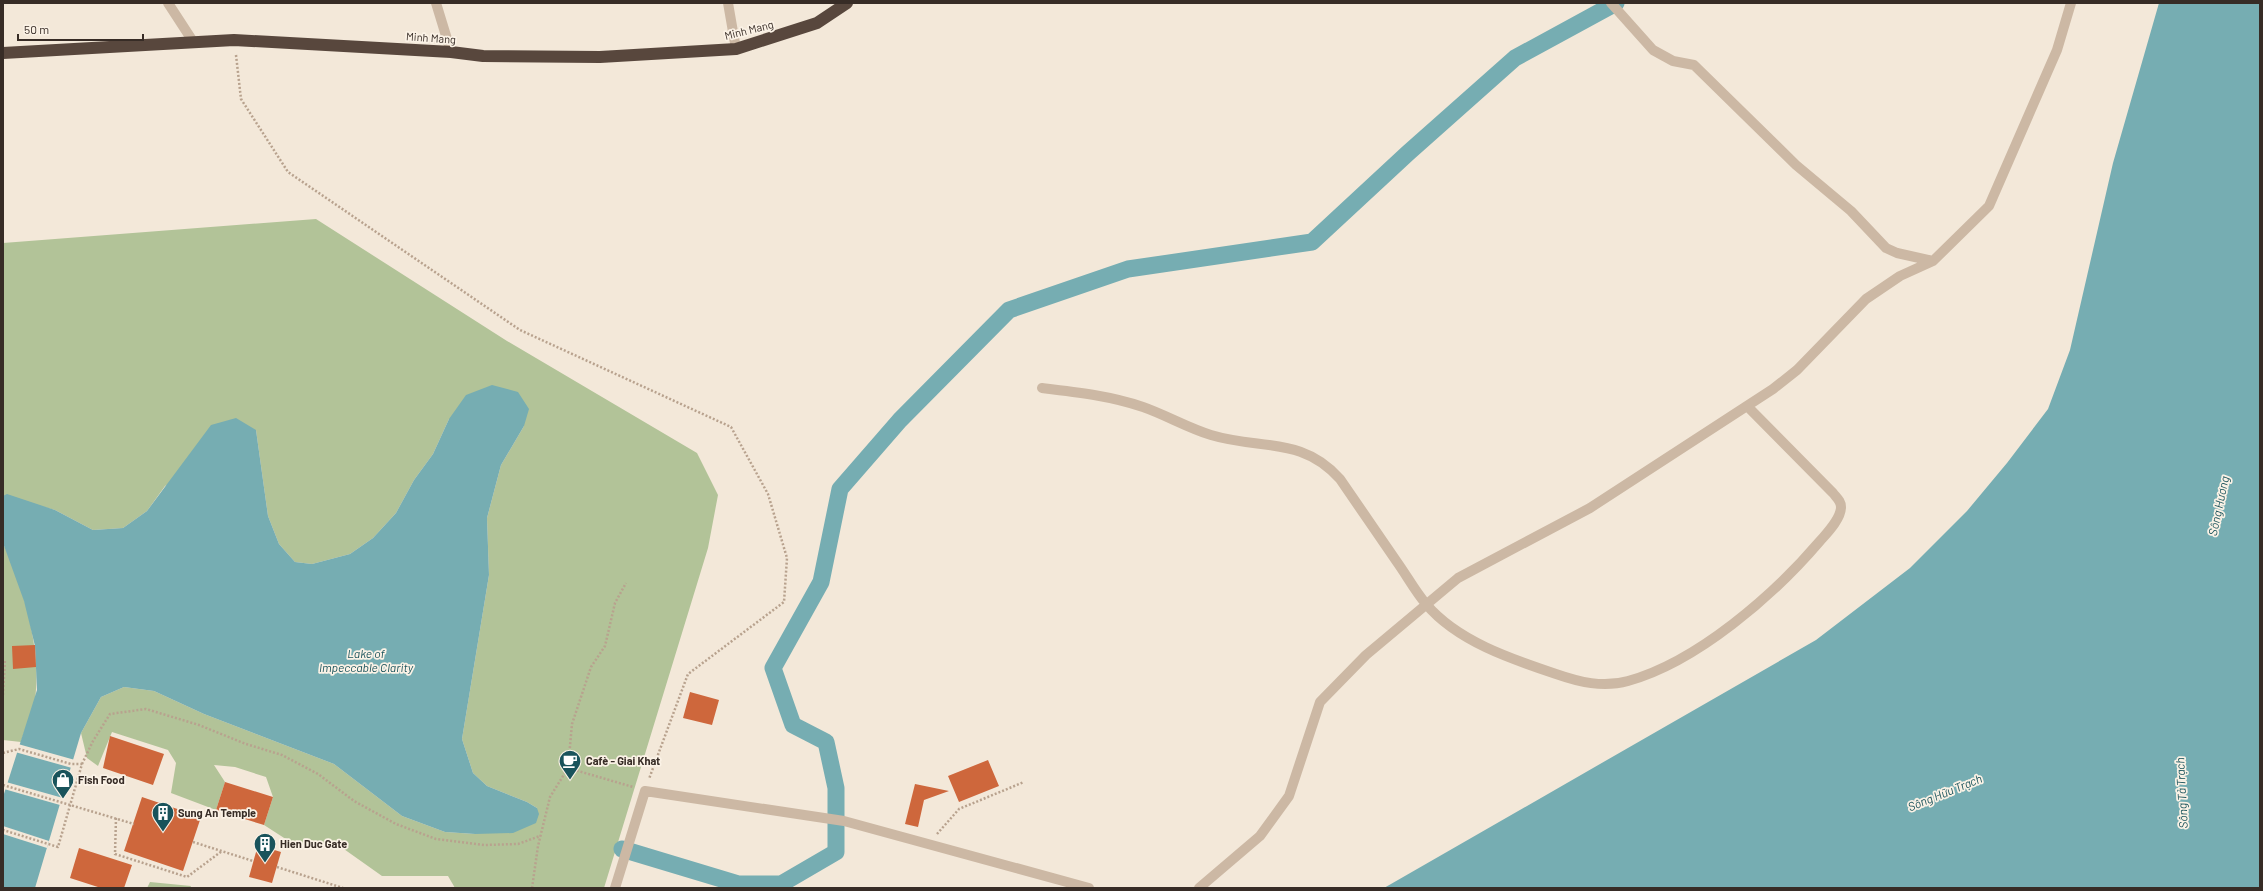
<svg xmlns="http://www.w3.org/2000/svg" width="2263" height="891" viewBox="0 0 2263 891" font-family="Barlow,sans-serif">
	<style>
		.green { fill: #b2c398 }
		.water { fill: #76adb2 }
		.pier { fill: #f3e8d9 }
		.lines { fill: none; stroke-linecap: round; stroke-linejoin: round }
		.canal { stroke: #76adb2; stroke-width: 17 }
		.building { fill: #ce673c }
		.path { stroke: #b8a28e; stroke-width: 2.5; stroke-dasharray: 2 2; stroke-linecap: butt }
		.minor { stroke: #ccb8a4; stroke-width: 10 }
		.highway { stroke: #58473d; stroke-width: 12 }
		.labels { text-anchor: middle; stroke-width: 3.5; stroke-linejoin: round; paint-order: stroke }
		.street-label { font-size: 11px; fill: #372c26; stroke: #fbf2e6 }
		.poi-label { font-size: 11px; font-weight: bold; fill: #372c26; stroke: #fbf2e6; text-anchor: start }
		.water-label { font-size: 12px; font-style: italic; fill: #19535b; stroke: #fbf2e6 }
	</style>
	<rect width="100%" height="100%" fill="#f3e8d9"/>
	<path class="green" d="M316,219l191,122 190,112 21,42 -10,53 -104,340h-149l-7,-12h-66l-48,-34 -39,3 -31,-20 9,-28 -7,-20 -31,-10 -21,-2 11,17 -9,28 -45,-17 5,-30 -8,-13 -56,-18 -14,34 -11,-8 -6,-25 20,-36 23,-10 30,4 50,23 130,50 68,52 43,16 30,2 62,-26 -10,-6 -40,-16 -14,-13 -11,-34 27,-164 -2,-57 14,-53 23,-39 -75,-7 -16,35 -19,26 -18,33 -23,25 -23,16 -38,10 -17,-2 -16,-18 -11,-28 -12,-86 -91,56 -18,25 -24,17 -30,2 -38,-20 -52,-14v-253z
		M3,543c20,45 36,96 33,146 0,17 -10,36 -15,53l-18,-2z
		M150,882l41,4 -1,2h-43z"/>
	<path class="water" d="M2159,3h101v885h-876l432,-248 94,-72 57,-57 40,-48 41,-54 22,-59 43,-187z
		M492,385l26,7 11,17 -5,17 -23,39 -14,53 2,57 -27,164 11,34 14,13 40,16 10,6 2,6 -3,9 -23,10 -38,1 -30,-2 -43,-16 -68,-52 -130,-50 -50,-23 -30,-4 -23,10 -20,36 -46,155h-32v-91l34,-107 -2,-44 -11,-45 -21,-58v-47l4,-2 48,16 38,20 30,-2 24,-17 64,-86 25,-7 20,12 12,86 11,28 16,18 17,2 38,-10 23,-16 23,-25 18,-33 19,-26 16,-35 17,-24z"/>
	<path class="pier" d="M18,744l57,16 -3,8 -57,-16z
		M6,782l57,16 -3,7 -56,-16z
		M3,826l46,15 -2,7 -44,-14z"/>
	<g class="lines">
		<path class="canal" d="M622,849l116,35h43l55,-32v-64l-10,-46 -33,-17 -20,-57 48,-86 19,-93 60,-69 109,-110 119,-41 184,-27 96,-89 107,-95 101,-55"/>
	</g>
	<path class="building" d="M35,645l1,22 -23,2 -1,-23z
		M690,692l29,8 -7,25 -29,-7z
		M110,736l54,18 -11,31 -50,-17z
		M988,760l11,26 -40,16 -11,-26z
		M225,782l48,15 -9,28 -48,-15z
		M915,784l34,7 -25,9 -6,27 -13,-3z
		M142,797l59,20 -18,54 -59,-20z
		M258,845l23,7 -9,31 -23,-6z
		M79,848l53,17 -8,23h-23l-31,-10z"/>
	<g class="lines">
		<path class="path" d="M236,55l5,44 47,73 232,158 211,97 37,67 19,64 -3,44 -96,72 -39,105
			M3,695l2,-36
			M3,753l16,-4 52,15h11l-24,83 -55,-17
			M82,764l11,-23 17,-27 36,-5 53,16 47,19 36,11 36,19 36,27 42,23 40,15 48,6 34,-1 22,-8
			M568,768l4,-44 19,-57 14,-21 10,-43 11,-20
			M3,785l131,39
			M116,818l-1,36 72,23 35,-26
			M937,834l22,-25 65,-27
			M193,842l60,19
			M277,867l66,21
			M532,888l6,-42 12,-49 18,-29 65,19"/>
		<path class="minor" d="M168,3l26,40
			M436,3l15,49
			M728,3l8,46
			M1611,3l42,47 20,11 21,4 102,100 55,46 35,37 11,5 36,8
			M1042,388c34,4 69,8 101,19 23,8 45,21 68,28 49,15 91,1 129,44 19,28 38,55 57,83 10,14 18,29 29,42 31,37 85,55 130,70 23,8 47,14 72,7 69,-19 146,-86 192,-140 7,-8 21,-22 21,-34 0,-6 -4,-9 -8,-14l-85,-86
			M615,888l30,-97 199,30 245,67
			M1199,888l61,-52 29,-40 31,-94 46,-47 92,-77 132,-70 183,-119 24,-19 69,-71 34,-23 33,-15 56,-55 68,-156 14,-47"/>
		<path class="highway" d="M3,53l231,-13 217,12 32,4 117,1 136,-8 81,-26 30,-20"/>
	</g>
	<defs>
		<g id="cafe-pin" transform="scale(1.15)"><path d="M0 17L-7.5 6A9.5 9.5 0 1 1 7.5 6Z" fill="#19535b" stroke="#fbf2e6"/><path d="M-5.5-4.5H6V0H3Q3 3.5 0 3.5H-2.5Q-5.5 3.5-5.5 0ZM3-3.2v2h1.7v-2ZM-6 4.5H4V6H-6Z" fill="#fff"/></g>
		<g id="shop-pin" transform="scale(1.15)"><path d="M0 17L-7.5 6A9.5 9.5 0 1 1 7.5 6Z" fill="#19535b" stroke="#fbf2e6"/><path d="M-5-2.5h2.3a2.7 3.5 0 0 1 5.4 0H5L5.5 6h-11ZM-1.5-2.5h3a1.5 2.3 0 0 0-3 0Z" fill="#fff"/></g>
		<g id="building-pin" transform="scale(1.15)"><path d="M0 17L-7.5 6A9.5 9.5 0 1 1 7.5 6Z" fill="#19535b" stroke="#fbf2e6"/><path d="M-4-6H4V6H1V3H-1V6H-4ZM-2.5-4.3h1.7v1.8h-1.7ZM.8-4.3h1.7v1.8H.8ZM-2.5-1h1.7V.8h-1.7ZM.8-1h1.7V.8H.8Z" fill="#fff"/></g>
	</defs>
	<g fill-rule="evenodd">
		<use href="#cafe-pin" x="570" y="761"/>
		<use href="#shop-pin" x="63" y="780"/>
		<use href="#building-pin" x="163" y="813"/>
		<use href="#building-pin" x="265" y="844"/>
	</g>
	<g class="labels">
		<g class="street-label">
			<text transform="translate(749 30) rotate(-14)" y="4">Minh Mang</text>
			<text transform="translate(431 38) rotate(4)" y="4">Minh Mang</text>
		</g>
		<g class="poi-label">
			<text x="586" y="765">Cafè - Giai Khat</text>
			<text x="78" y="784">Fish Food</text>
			<text x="178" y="817">Sung An Temple</text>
			<text x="280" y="848">Hien Duc Gate</text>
		</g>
		<g class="water-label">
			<text transform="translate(2219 506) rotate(-78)" y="4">Sông Hương</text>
			<text x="366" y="658">Lake of<tspan x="366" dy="14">Impeccable Clarity</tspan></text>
			<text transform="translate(1945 793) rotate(-22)" y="4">Sông Hữu Trạch</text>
			<text transform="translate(2182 793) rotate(-93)" y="4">Sông Tả Trạch</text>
		</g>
	</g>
	<rect width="2263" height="891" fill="none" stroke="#372c26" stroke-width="8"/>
	<path d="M18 34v6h125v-6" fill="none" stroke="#372c26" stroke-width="2"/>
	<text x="24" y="34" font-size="12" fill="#372c26" stroke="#fbf2e6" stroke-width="3" paint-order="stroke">50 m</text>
</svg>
